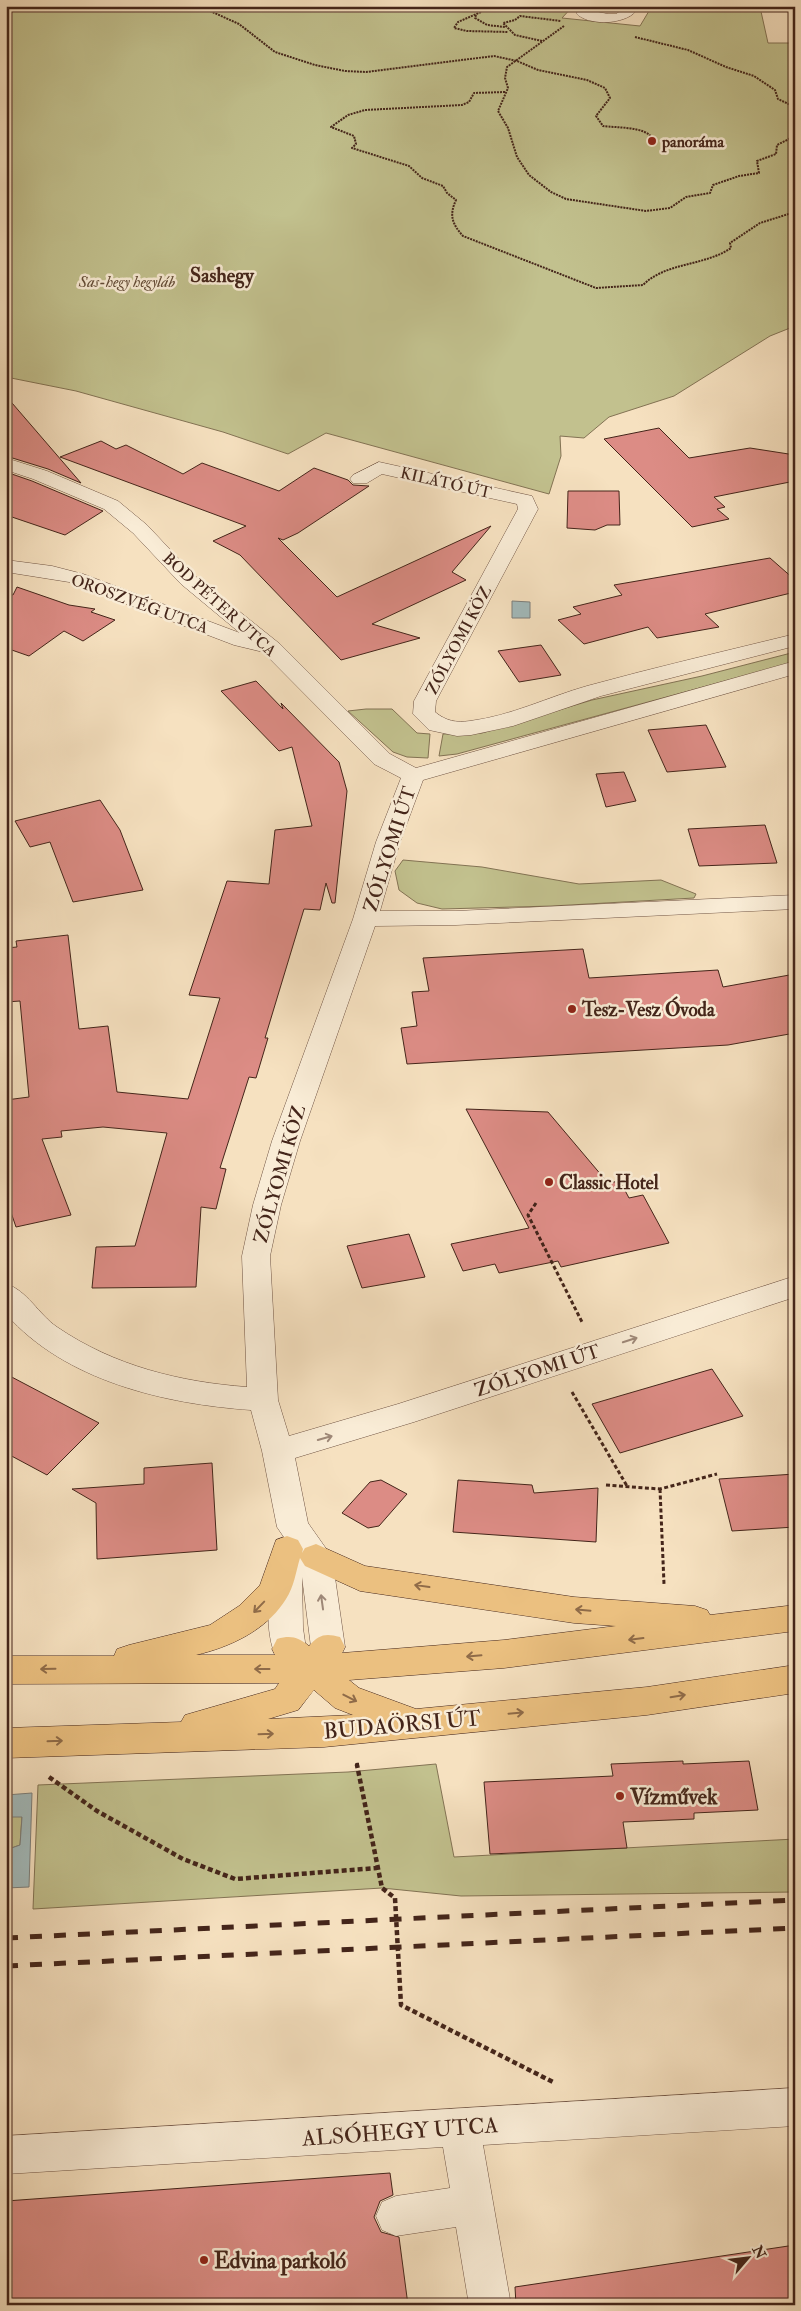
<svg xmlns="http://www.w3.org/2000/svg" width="801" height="2311" viewBox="0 0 801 2311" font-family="'IM FELL Double Pica',serif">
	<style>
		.green { fill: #c2c18e; stroke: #837354 }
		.water { fill: #a2bbbd; stroke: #7c7f7c }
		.building { fill: #dc8c85; stroke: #44251a }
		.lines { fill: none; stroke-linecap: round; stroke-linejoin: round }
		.minor-casing { stroke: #705444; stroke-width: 1 }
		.major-casing { stroke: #44251a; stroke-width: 1 }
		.path-far2 { stroke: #44251a; stroke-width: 2; stroke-dasharray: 2 1; stroke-linecap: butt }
		.path-far1 { stroke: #44251a; stroke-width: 3; stroke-dasharray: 4 2.5; stroke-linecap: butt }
		.path { stroke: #44251a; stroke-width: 4.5; stroke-dasharray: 5 3; stroke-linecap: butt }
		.minor { fill: #f9ecd6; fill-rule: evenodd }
		.major { fill: #ebc080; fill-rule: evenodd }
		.rail { stroke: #44251a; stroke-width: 5; stroke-dasharray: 12 12; stroke-linecap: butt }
		.oneway { stroke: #9e8878 }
		.oneway2 { stroke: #8f6b48 }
		.poi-dot { fill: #8f2418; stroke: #f9ecd6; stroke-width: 2 }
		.labels { text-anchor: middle; stroke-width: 5; stroke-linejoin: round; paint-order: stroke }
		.far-poi-label { font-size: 16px; font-weight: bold; fill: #44251a; stroke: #f9ecd6; text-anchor: start }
		.far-park-label { font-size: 16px; font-style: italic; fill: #644c37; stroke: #f9ecd6 }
		.far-street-label { font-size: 16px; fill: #44251a; stroke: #f9ecd6 }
		.street-label { font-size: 19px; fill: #44251a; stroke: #f9ecd6 }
		.poi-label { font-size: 19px; font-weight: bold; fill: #44251a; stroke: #f9ecd6; text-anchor: start }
		.far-district-label { font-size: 20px; font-weight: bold; fill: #44251a; stroke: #f9ecd6 }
		.near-street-label { font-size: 22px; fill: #44251a; stroke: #f9ecd6 }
		.near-poi-label { font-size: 22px; font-weight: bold; fill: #44251a; stroke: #f9ecd6; text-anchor: start }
	</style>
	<rect width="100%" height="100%" fill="#f6e1c0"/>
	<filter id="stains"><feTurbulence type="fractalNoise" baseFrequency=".004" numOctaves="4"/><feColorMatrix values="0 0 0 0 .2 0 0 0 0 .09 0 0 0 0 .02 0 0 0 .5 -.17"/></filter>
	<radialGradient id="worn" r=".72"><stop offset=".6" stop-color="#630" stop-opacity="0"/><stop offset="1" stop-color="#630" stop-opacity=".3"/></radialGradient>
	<path class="green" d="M6,6h567l-11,12 78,8 12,-20 108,1 8,36h27v283l-25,10 -96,60 -65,21 -25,21 -24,-2 1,20 -12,38 -223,-61 -38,21 -65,-22 -147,-41 -70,-14z
		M795,652v10l-338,92 -18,2 4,-22 39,-1 110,-33 110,-24z
		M366,709h26l25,24 13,1 -2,24 -21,-1 -14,-5 -45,-41z
		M403,860l79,7 97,17 82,-4 35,14 -2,4 -142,8 -110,3 -25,-6 -18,-13 -4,-19z
		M436,1764l18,93 341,-18v53l-334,4 -79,-8 -349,21 5,-124 310,-13z
		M22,1816l-2,29 -14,5v-33z"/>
	<path class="water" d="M512,601l18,1v16h-18z
		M32,1793l-3,94 -23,1v-38l14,-5 2,-28h-16v-22z"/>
	<path class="building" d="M6,396l75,87 -33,-14 -42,-13z
		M659,428l30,30 61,-10 45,7v26l-81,16 11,10 -8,2 12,10 -37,8 -88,-88z
		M101,441l15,8 10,-4 57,29 19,-11 77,28 35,-23 34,12 5,5 16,1 -71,47 -15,7 -5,-2 59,59 154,-71 -39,46 14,8 -94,44 48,14 -79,22 -101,-105 -27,-14 33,-15 -186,-69z
		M6,472l26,9 71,30 -38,24 -59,-20z
		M568,491h51l1,34h-13l-12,5 -28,-2z
		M770,558l25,22v12l-90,22 14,13 -62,11 -9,-11 -64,17 -26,-24 23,-6 -8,-7 49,-12 -8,-10z
		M17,587l52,18 26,4 -4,3 24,8 -32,21 -19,-10 -35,25 -23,-8v-54l7,1z
		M541,645l20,30 -42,7 -21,-31z
		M256,681l27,28 -2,-6 58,59 8,29 -12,112h-3l-6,-20 -6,27 -16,-1 -39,129h3l-12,40 -7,-1 -29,91 6,1 -10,40 -15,-2 -5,80 -104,1 4,-41 39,-1 32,-113 -64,-6 -42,4 1,6 -20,2 29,76 -55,12 -10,-29v-98l23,-3 -9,-96 -14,1v-54l11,-1 -1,-6 52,-6 11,94 29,-3 9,66 71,7 32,-101 -31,-3 38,-114 42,3 6,-54 37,-4 -20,-79 -13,4 -58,-60z
		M706,725l20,42 -59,5 -19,-42z
		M624,772l12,29 -30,6 -10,-33z
		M100,800l20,30 23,60 -70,12 -23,-60 -20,5 -15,-26z
		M765,825l12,38 -78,3 -11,-37z
		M583,949l6,29 129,-8 5,17 72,-13v59l-67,12 -321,19 -6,-36 16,-2 -5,-34 17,-1 -6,-33z
		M466,1109l82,3 60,71 12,-2 9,17 14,-3 26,48 -108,24 -3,-6 -59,12 -4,-9 -32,7 -12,-27 78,-16z
		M409,1234l16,43 -63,11 -15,-42z
		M712,1369l31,47 -123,37 -28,-49z
		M6,1374l93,49 -52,52 -41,-22z
		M212,1463l5,87 -120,9 -1,-56 -24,-14 72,-5v-16z
		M795,1474v53l-63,4 -13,-52z
		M381,1480l26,14 -28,32 -11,2 -26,-15 28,-31z
		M458,1480l74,5 2,8 64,-5 -2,54 -143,-10z
		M683,1761v3l66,-3 9,49 -64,3v6l-71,3 4,26 -137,6 -6,-72 129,-6 -2,-12z
		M390,2173l3,22 -13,6 -6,16 7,15 18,5 9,68h-402v-104z
		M795,2245v60h-279l-1,-18z"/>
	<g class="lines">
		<g class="minor-casing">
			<path id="minor" d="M619,6h14l3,5c-11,14 -49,15 -60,2l7,-4 25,5h8l6,-4z
				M6,458l41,13 71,30 29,24 48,51 85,68 110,110 26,14 379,-107v13l-372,106 -23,62 -20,69h76l339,-16v14l-339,16 -81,1 -75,215 -19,64 -11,51 8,144 11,36 109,-32 397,-128v21l-381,125 -119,36 13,65 24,34 13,90 -5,10 -12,4 -12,-4 -5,-10 -9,-70 1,51 3,21 -5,10 -12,4 -12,-4c-14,-28 -7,-67 -7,-97l5,-9 11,-4 8,3 -17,-25 -15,-76 -11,-41c-86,-6 -186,-29 -245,-96v-30c21,6 33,31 51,43 57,39 123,55 190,60l-5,-131 11,-51 19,-64 81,-222 23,-77 25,-64 -27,-14 -111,-112 -29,-7 -165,-63 -63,-10v-12l46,6 31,8 157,59 -59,-49 -48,-51 -29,-24 -71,-30 -27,-9z
				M379,462l153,34 6,13 -102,192 -1,11c11,9 21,11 35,9 41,-5 78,-24 117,-35 69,-19 139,-35 208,-52v12l-194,50 -88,30 -42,9 -14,1 -28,-6 -16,-16 1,-13 104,-192 -1,-5 -135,-30 -15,9h-14l-3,-4 3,-4z
				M795,2088v38l-312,19 28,160h-42l-13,-78 -60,9 -14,-6 -6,-14 6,-14 14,-6 54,-8 -7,-41 -437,27v-38z"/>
		</g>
		<g class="major-casing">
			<path id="major" d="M287,1536l11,4 5,9 -1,4 3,-5 11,-4 49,22 209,31 121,9 12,4 3,5 85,-10v26l-291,37 -155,12 10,8 57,21 231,-22 148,-22v28l-148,22 -323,32 -318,11v-30l175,-6 4,-7 90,-26 4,-6 -273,1v-28h108l3,-7 12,-4 81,-20 29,-19 21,-21 16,-45zM300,1558l5,8 55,25 214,32 42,3 -112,14 -162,13 3,-6 -5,-10c-14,-4 -21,-3 -31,9 -11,-9 -18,-11 -32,-7l-5,10 3,6h-79c34,-8 71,-25 90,-56 8,-12 10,-28 14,-41zM314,1690l21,18 18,7 -85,4 30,-9z"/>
		</g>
		<path class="path-far2" d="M199,6l40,18 36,28 40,13 30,6 21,1 128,-16 23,5 21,9 49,10 18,8 5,10 -14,18 7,10c13,2 43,0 50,13
			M481,12l-23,10 -4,6 13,3 41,1
			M476,15l-1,3 12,7 18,2
			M564,26l-57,41 -2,11 3,10 -10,23 10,17 9,29 12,18 22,17 15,7 80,12 24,-3 16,-11 24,-4 3,-8 26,-9 20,-3 -2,-12 19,-7 1,-9 12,-6 6,-7
			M635,37l53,13 38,17 28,9 21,14 3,9 17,8
			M542,41l-27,-6 -12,-12 12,-3 5,-4 41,5
			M505,92l-31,1 -5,9 -7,3 -97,5 -17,5 -17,12 23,9 2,8 -4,4 57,18 13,12 21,8 4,7 9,7c-7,15 -4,24 7,36l133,52 47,-3c23,-23 62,-19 88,-37l-1,-5 30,-20 35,-11"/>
		<path class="path-far1" d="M536,1203l-8,12 55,109
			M572,1392l55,94
			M606,1485l54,4 57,-15
			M660,1489l4,95"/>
		<path class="path" d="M359,1765h-2l25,123 13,10 6,107 152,77
			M49,1777l48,34 86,48 52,20 142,-11"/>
		<use href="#minor" class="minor"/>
		<use href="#major" class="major"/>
		<path class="rail" d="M6,1938l789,-38
			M6,1966l789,-38"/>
	</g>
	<defs><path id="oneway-shaft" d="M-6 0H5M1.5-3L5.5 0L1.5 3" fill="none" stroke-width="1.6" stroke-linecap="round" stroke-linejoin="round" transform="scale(1.25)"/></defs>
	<g class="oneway">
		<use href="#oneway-shaft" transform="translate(630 1340) rotate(-18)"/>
		<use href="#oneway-shaft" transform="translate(325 1438) rotate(-16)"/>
		<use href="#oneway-shaft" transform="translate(322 1602) rotate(-98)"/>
	</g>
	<g class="oneway2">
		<use href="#oneway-shaft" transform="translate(422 1586) rotate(-172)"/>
		<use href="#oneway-shaft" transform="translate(259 1607) rotate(134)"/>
		<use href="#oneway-shaft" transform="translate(583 1610) rotate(-175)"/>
		<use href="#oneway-shaft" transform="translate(636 1639) rotate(173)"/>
		<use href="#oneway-shaft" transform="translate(474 1656) rotate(175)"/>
		<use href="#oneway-shaft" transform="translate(48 1669) rotate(179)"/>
		<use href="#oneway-shaft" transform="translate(262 1669) rotate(-180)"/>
		<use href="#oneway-shaft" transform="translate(678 1696) rotate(-9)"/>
		<use href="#oneway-shaft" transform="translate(350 1698) rotate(27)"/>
		<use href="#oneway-shaft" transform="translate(516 1713) rotate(-5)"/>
		<use href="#oneway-shaft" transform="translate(266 1734) rotate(-2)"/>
		<use href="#oneway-shaft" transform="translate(55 1741) rotate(-2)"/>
	</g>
	<g class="poi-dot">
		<circle cx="652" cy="141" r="5"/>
		<circle cx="572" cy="1009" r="5"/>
		<circle cx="549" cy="1182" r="5"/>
		<circle cx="620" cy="1796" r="5"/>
		<circle cx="204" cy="2260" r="5"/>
	</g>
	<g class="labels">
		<g class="far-poi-label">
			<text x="662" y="147">panoráma</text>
		</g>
		<g class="far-park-label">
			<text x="127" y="287">Sas-hegy hegyláb</text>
		</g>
		<g class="far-street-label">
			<text transform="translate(446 482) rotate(13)" y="6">KILÁTÓ ÚT</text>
			<text transform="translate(140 603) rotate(20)" y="6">OROSZVÉG UTCA</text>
			<text transform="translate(220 604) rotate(42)" y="6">BOD PÉTER UTCA</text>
			<text transform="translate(458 640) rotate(-62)" y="6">ZÓLYOMI KÖZ</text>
		</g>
		<g class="street-label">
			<text transform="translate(389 849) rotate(-72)" y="7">ZÓLYOMI ÚT</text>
			<text transform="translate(279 1174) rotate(-74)" y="7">ZÓLYOMI KÖZ</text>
			<text transform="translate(537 1370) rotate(-18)" y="7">ZÓLYOMI ÚT</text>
		</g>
		<g class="poi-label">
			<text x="582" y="1016">Tesz-Vesz Óvoda</text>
			<text x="559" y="1189">Classic Hotel</text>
		</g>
		<g class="far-district-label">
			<text x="222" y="282">Sashegy</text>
		</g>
		<g class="near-street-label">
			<text transform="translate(402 1724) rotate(-5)" y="8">BUDAÖRSI ÚT</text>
			<text transform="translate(400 2131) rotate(-4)" y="8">ALSÓHEGY UTCA</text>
		</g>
		<g class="near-poi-label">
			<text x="630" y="1804">Vízművek</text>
			<text x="214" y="2268">Edvina parkoló</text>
		</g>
	</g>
	<rect width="801" height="2311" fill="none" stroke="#f6e1c0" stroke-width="25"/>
	<rect x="8" y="8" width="786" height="2296" fill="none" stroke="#44251a" stroke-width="2.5"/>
	<rect x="12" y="12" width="776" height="2286" fill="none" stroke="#44251a"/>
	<g transform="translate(748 2258) rotate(62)" stroke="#f9ecd6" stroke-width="4" paint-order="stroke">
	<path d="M0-4L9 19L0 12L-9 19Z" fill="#44251a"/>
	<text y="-8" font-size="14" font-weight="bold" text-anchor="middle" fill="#44251a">N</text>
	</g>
	<rect width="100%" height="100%" filter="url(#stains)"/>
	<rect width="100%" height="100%" fill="url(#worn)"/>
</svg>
